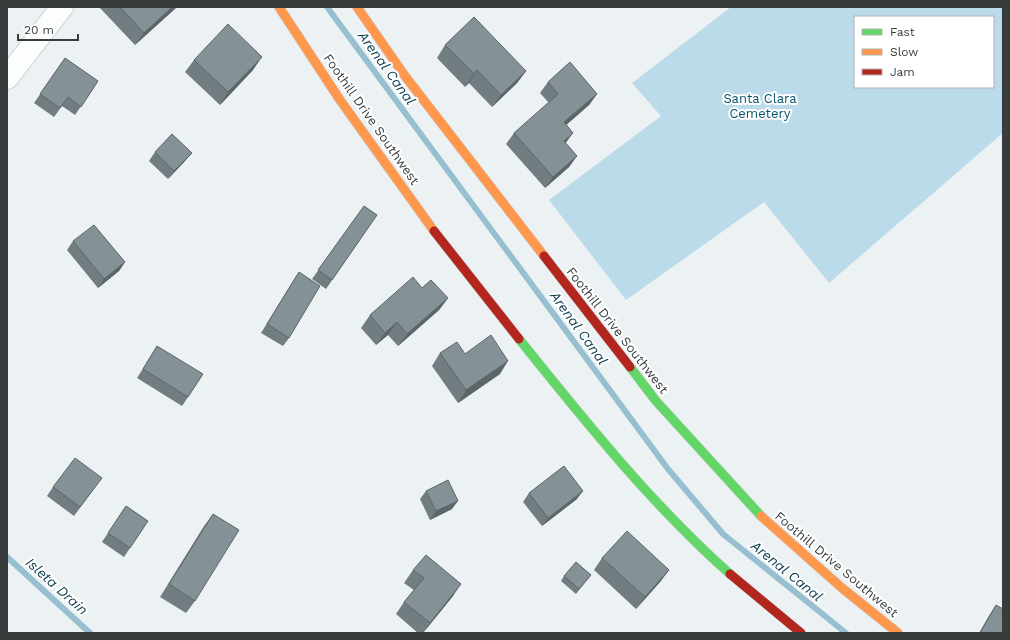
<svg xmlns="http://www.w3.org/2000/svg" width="1010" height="640" viewBox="0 0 1010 640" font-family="'Work Sans',sans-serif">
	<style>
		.green { fill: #bcdbea; fill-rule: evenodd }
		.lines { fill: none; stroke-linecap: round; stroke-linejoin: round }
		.stream { stroke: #97bfd0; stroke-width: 6 }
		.street-casing { stroke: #cbcfd1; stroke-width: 24 }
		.fast-casing { stroke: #cbcfd1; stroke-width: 10 }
		.slow-casing { stroke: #cbcfd1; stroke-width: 10 }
		.jam-casing { stroke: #cbcfd1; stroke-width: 10 }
		.street { stroke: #fcfdfd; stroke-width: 22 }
		.fast { stroke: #63d668; stroke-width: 9 }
		.slow { stroke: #ff974d; stroke-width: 9 }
		.jam { stroke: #b3261e; stroke-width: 9 }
		.wall { fill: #727d81 }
		.shaded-wall { fill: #5c6669 }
		.building { fill: #849196; stroke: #5c6669 }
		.labels { text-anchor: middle; stroke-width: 4; stroke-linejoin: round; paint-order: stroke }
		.park-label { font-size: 13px; fill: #09556e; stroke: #fff }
		.street-label { font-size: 13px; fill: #383c3d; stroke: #fff }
		.water-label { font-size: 14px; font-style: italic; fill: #0c3d4f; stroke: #fff }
	</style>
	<rect width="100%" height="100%" fill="#ecf2f4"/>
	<path class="green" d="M731,7h272v126l-174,150 -65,-81 -138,98 -77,-100 112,-84 -29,-33zM855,17h138v70h-138z"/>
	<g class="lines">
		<path class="stream" d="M327,7l341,462 55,65 123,99
			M7,557l83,76"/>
		<g class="street-casing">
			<path id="street" d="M7,78l55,-71"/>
		</g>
		<g class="fast-casing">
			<path id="fast" d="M519,339c66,82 132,165 211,235
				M630,367l26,34 105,115"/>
		</g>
		<g class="slow-casing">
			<path id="slow" d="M279,7l61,93 94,131
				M357,7l48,69 139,180
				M761,516l81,72 56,45"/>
		</g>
		<g class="jam-casing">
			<path id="jam" d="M434,231l85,108
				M544,256l86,111
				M730,574l71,59"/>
		</g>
		<use href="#street" class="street"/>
		<use href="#fast" class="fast"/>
		<use href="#slow" class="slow"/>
		<use href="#jam" class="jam"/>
	</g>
	<path class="wall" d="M99,7h78l-42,38z
		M445,45l81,26 -9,12 -25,24 -23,-24 -4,4 -28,-29z
		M65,58l33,23 -23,34 -13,-9 -8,11 -20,-14z
		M194,60l59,10 -33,35 -35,-33z
		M548,82l49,12 -8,11 -23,20 -1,18 12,13 -8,11 -24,21 -39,-44 8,-11 35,-30 -9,-10z
		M155,152l30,9 -17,18 -19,-18z
		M364,206l13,9 -51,74 -14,-10z
		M73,241l52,21 -6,9 -21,17 -31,-38z
		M299,272l-10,66 -6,8 -22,-13 32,-52z
		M422,288l26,10 -9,12 -41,36 -10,-11 -12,10 -15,-17 9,-13z
		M157,346l31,51 -6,9 -45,-28z
		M440,353l25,1 35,20 -42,29 -26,-37z
		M102,478l-28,38 -27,-20 6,-9z
		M426,491l26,18 -22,11 -10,-21z
		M529,493l48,6 -35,27 -19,-24z
		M126,506l22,15 -24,36 -22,-15z
		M213,514l-18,87 -9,12 -26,-16 44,-71z
		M602,558l67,12 -9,12 -24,27 -42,-39z
		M413,570l40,26 -30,37h-5l-22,-19 8,-12 10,-12 -10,-7z
		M591,575l-15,19 -15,-13 3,-5z
		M996,605l7,28h-24l11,-19z"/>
	<path class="shaded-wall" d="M172,7h5l-42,38 9,-12z
		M262,57l-9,13 -33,35 8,-13z
		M477,70l-8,13 -4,4 9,-13z
		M526,71l-9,12 -25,24 9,-12z
		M597,94l-8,11 -33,29 8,-12z
		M573,133l-8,11 -1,-3z
		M192,153l-7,8 -17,18 6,-8z
		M577,156l-8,11 -24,21 8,-11z
		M125,262l-6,9 -21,17 6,-9z
		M448,298l-9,12 -41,36 9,-12z
		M397,322l-9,13 -12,10 9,-12z
		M508,361l-8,13 -42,29 8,-13z
		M583,491l-6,8 -35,27 6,-8z
		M458,501l-6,8 -22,11 6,-9z
		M669,570l-9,12 -24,27 9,-12z
		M461,584l-8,12 -30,37 7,-10z"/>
	<path class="building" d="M120,7h52l-28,26z
		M474,17l52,54 -25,24 -24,-25 -3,4 -29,-29z
		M228,24l34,33 -34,35 -34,-32z
		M65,58l33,23 -17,26 -13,-10 -8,11 -20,-14z
		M570,62l27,32 -33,28 9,11 -9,8 13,15 -24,21 -39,-44 44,-39 -10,-12z
		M172,134l20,19 -18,18 -19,-19z
		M364,206l13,9 -45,65 -14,-10z
		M94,225l31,37 -21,17 -31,-38z
		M299,272l21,14 -31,52 -22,-14z
		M413,277l9,11 9,-8 17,18 -41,36 -10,-12 -12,11 -15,-18z
		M491,335l17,26 -42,29 -26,-37 17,-11 8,12z
		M157,346l46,28 -15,23 -45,-28z
		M75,458l27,20 -22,29 -27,-20z
		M564,466l19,25 -35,27 -19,-25z
		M448,480l10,21 -22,10 -10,-20z
		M126,506l22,15 -18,27 -22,-15z
		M213,514l26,16 -44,71 -26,-17z
		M627,531l42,39 -24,27 -43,-39z
		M426,555l35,29 -31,39 -26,-21 20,-24 -11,-8z
		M576,562l15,13 -12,14 -15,-13z
		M996,605l7,4v24h-23z"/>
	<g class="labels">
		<g class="park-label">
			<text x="760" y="103">Santa Clara<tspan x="760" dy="15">Cemetery</tspan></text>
		</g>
		<g class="street-label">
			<text transform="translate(372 119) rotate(55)" y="5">Foothill Drive Southwest</text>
			<text transform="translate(618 330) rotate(52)" y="5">Foothill Drive Southwest</text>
			<text transform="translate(837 564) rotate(40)" y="5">Foothill Drive Southwest</text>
		</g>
		<g class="water-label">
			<text transform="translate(387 68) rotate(54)" y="5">Arenal Canal</text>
			<text transform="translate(579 328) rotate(54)" y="5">Arenal Canal</text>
			<text transform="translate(787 571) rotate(39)" y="5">Arenal Canal</text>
			<text transform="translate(57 586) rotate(42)" y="5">Isleta Drain</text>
		</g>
	</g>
	<rect width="1010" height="640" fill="none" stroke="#383c3d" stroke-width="16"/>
	<rect x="854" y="16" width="140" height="72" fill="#ffffff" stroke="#afb1b1"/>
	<rect x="862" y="29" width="20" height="6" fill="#63d668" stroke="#afb1b1"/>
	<text x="890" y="36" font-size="12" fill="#383c3d">Fast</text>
	<rect x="862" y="49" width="20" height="6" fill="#ff974d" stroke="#afb1b1"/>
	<text x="890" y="56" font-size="12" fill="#383c3d">Slow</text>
	<rect x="862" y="69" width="20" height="6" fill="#b3261e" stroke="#afb1b1"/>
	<text x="890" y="76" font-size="12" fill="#383c3d">Jam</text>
	<path d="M18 34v6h60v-6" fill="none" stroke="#383c3d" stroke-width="2"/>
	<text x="24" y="34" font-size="12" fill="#383c3d" stroke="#ffffff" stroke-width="3" paint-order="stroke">20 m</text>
</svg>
